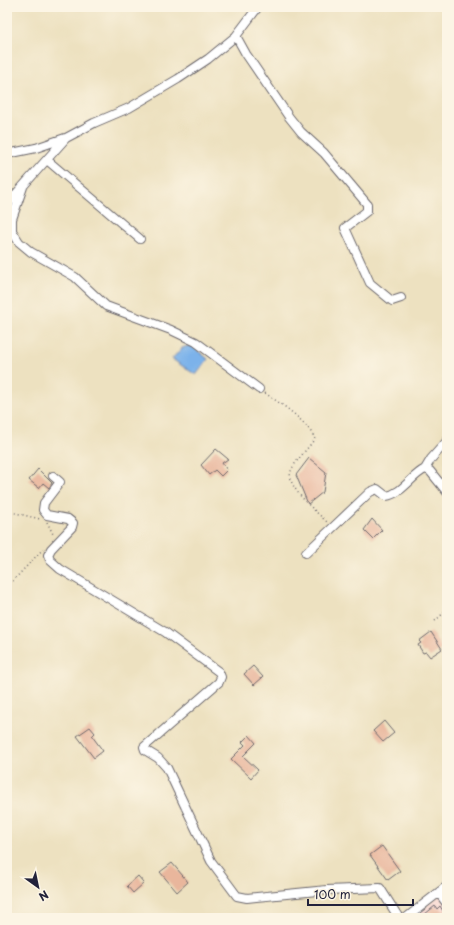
<svg xmlns="http://www.w3.org/2000/svg" width="454" height="925" viewBox="0 0 454 925" font-family="'Playpen Sans',sans-serif">
	<style>
		.built { fill: #f7d0cd }
		.water { fill: #7bb2ea; stroke: #4e6a92 }
		.building { fill: #e9b69c }
		.lines { fill: none; stroke-linecap: round; stroke-linejoin: round }
		.minor-casing { stroke: #69656a; stroke-width: 10 }
		.path { stroke: #69656a; stroke-width: 1.5; stroke-dasharray: 1 3; stroke-linecap: butt }
		.minor { stroke: #fff; stroke-width: 8 }
	</style>
	<rect width="100%" height="100%" fill="#fcf5e5"/>
	<filter id="ink" filterUnits="userSpaceOnUse"><feTurbulence type="fractalNoise" baseFrequency=".025" numOctaves="2"/><feDisplacementMap in="SourceGraphic" scale="8" xChannelSelector="R" yChannelSelector="G"/><feConvolveMatrix kernelMatrix="1 2 1 2 8 2 1 2 1" color-interpolation-filters="sRGB"/></filter>
	<filter id="wash" filterUnits="userSpaceOnUse"><feTurbulence type="fractalNoise" baseFrequency=".012" numOctaves="4" result="noise"/><feDisplacementMap in="SourceGraphic" scale="16" xChannelSelector="R" yChannelSelector="G"/><feGaussianBlur stdDeviation="0.9" result="paint"/><feColorMatrix in="noise" values="0 0 0 0 0 0 0 0 0 0 0 0 0 0 0 0 0 1.4 0 .05"/><feComposite in="paint" operator="in"/></filter>
	<g filter="url(#wash)">
		<rect width="100%" height="100%" fill="#ede1c0"/>
		<path class="built" d="M440,895l7,9v14h-35z"/>
		<path class="water" d="M191,345l17,14 -12,16 -24,-16 10,-11z"/>
		<g id="blocks">
			<path class="building" d="M216,449l12,10 -6,4 5,7 -6,6 -6,-6 -6,5 -8,-10z
				M309,458l17,14 -3,20 -15,12 -12,-29z
				M38,469l14,14 -3,5 -6,-5 -4,5 -10,-8z
				M372,519l10,11 -9,9 -9,-9z
				M431,632l11,17 -12,8 -4,-5 -3,1 -5,-8 3,-2 -2,-2z
				M253,666l10,11 -9,8 -10,-11z
				M384,721l10,12 -11,9 -10,-11z
				M90,727l5,6 -3,3 11,15 -9,7 -17,-22z
				M249,735l7,8 -13,13 15,14 -7,8 -20,-19 14,-14 -3,-3z
				M382,846l18,25 -12,9 -18,-25z
				M172,863l16,19 -11,10 -17,-20z
				M138,876l6,7 -11,10 -6,-7z
				M435,906l2,3 3,-3 3,5 4,-2v9h-27z"/>
		</g>
	</g>
	<g filter="url(#ink)">
		<use href="#blocks" fill-opacity="0" stroke="#69656a" stroke-width="1"/>
		<g class="lines">
			<g class="minor-casing">
				<path id="minor" d="M236,36l10,18 43,63 12,15 23,21 43,51v7l-22,17 25,55 22,18 9,-3
					M7,154l29,-6 29,-10
					M47,160l93,79
					M23,187l-11,32v12l7,11 12,10 44,25 31,29 65,24 25,12 63,47
					M7,204l59,-66 28,-15 35,-15 49,-29 30,-20 28,-23 22,-29
					M425,469l6,-10 16,-18
					M53,476l7,6 -16,21 -1,7 4,5 21,4 5,4 -1,4 -21,22 -3,6 2,5 10,9 105,63 54,40 2,5 -2,5 -75,65 1,3 13,8 9,10 44,93 26,35 10,2 80,-8 53,-2 19,30
					M306,553l64,-61 7,-3 9,7c16,-2 25,-20 39,-27l5,2 17,21
					M439,893l8,11
					M406,918l41,-32"/>
			</g>
			<path class="path" d="M265,393c19,13 38,25 50,45 -6,10 -21,24 -24,33 -6,16 26,41 37,52
				M7,511l33,8
				M47,522l6,12h2
				M7,587l36,-38
				M435,621l12,-11"/>
			<use href="#minor" class="minor"/>
		</g>
	</g>
	<rect width="454" height="925" fill="none" stroke="#fcf5e5" stroke-width="24"/>
	<g transform="translate(38 887) rotate(147)" stroke="#fcf5e5" stroke-width="3" paint-order="stroke">
	<path d="M0-3L7 15L0 10L-7 15Z" fill="#22223b"/>
	<text y="-6" font-size="11" font-weight="bold" text-anchor="middle" fill="#22223b">N</text>
	</g>
	<path d="M308 899v6h105v-6" fill="none" stroke="#22223b" stroke-width="2"/>
	<text x="314" y="899" font-size="12" fill="#22223b" stroke="#fcf5e5" stroke-width="3" paint-order="stroke">100 m</text>
</svg>
